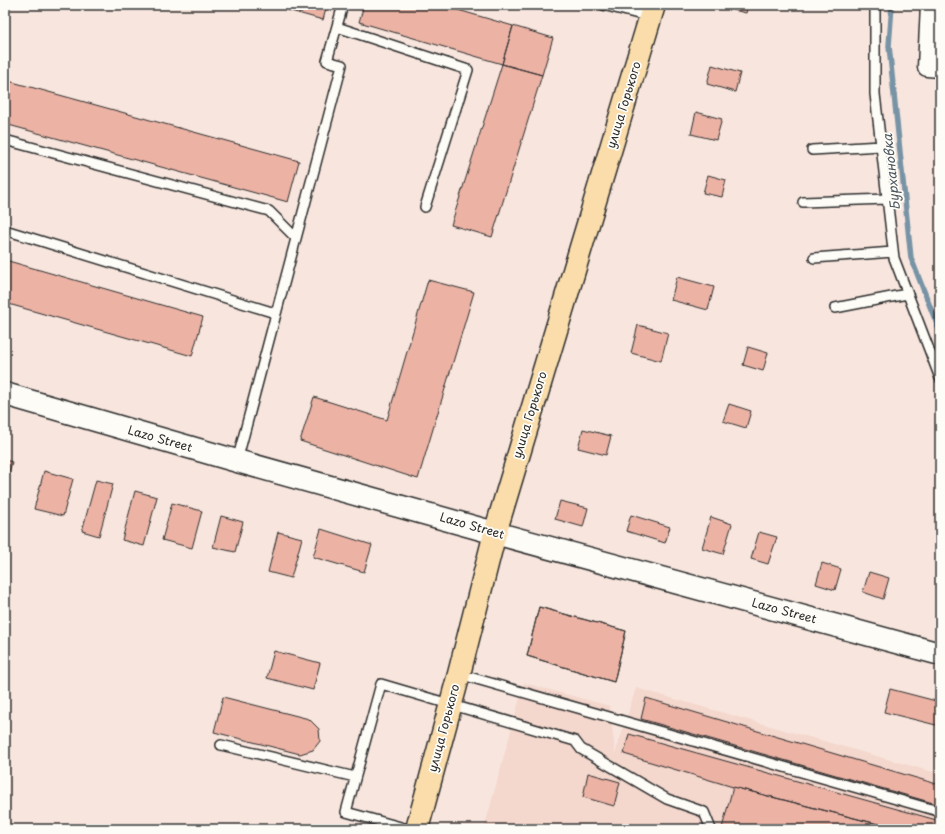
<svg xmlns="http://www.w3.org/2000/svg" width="945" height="834" viewBox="0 0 945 834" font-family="'Playpen Sans',sans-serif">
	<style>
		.built { fill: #f4d7cd }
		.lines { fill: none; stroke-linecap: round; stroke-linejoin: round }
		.stream { stroke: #7793a5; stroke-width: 5.5 }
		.building { fill: #ecb3a5; stroke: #2b2b2b }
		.lane-casing { stroke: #2b2b2b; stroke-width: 12 }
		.street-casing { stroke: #2b2b2b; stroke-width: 21 }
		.secondary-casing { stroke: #2b2b2b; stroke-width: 25 }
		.primary-casing { stroke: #2b2b2b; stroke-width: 25 }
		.lane { stroke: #fdfcf7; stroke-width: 9 }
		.street { stroke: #fdfcf7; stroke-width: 18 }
		.secondary { stroke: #fdfcf7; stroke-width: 22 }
		.primary { stroke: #faddab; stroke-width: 22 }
		.labels { text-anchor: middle; stroke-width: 3.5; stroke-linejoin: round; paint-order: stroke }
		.street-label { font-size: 12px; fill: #2b2b2b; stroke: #fdfcf7 }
		.water-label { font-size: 13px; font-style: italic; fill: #4b565e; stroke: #fdfcf7 }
	</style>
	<rect width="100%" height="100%" fill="#f8e6de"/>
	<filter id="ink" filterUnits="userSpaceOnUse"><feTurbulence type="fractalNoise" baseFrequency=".025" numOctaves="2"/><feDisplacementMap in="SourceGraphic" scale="8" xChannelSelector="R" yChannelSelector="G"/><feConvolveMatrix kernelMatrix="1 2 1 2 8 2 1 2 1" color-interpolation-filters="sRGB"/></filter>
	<g filter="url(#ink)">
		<path class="built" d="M524,683l86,23 5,48 21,-66 304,86v55h-456z"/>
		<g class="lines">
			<path class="stream" d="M892,5l-3,41 22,212 29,74"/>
		</g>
		<path class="building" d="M288,5h39l-4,15 -36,-10z
			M364,5h77l72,21 -11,38 -143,-42z
			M726,5h22l-2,8 -21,-5z
			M513,26l40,12 -11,37 -40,-11z
			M502,64l40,11 -50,162 -41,-12z
			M712,65l28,8 -5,19 -28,-8z
			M5,80l294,81 -11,41 -283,-78z
			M696,112l26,7 -6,21 -25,-6z
			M708,175l18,5 -4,17 -19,-4z
			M5,260l198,57 -11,39 -187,-53z
			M677,277l37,10 -6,23 -37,-10z
			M428,280l46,12 -56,187 -118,-38 14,-44 73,23z
			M638,325l30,8 -7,28 -30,-8z
			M748,347l20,6 -5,18 -20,-6z
			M729,404l22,7 -5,17 -23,-7z
			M583,429l28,7 -5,19 -28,-7z
			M5,460l7,2 -7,25z
			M44,471l29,8 -10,37 -29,-7z
			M96,480l17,4 -14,52 -17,-5z
			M135,491l22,6 -13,49 -22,-6z
			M560,501l28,7 -5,19 -28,-8z
			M172,503l30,8 -10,37 -30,-8z
			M631,515l39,12 -5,16 -39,-12z
			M221,516l22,6 -8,30 -22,-5z
			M711,517l21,7 -9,30 -21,-6z
			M321,529l51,16 -8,27 -51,-15z
			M278,532l24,6 -11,40 -23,-6z
			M759,532l18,5 -9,27 -17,-5z
			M822,563l19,6 -6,21 -19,-6z
			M869,572l20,6 -6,21 -20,-7z
			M539,607l87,24 -12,51 -87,-26z
			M539,607l87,24 -12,51 -87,-26z
			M274,651l46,12 -7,27 -46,-12z
			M890,689l50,13v24l-56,-14z
			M223,697l86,22 10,10 1,12 -7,9 -13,4 -86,-22z
			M646,698l294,87v20l-299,-86z
			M629,734l311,87v8h-43l-164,-42 -109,-33z
			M588,773l32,9 -6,24 -31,-9z
			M733,787l164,42h-170l-5,-1z"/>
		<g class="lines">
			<g class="lane-casing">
				<path id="lane" d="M603,5l47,12
					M875,5v89l19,164 46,120
					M337,27l131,43 -43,137
					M5,140l264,71 27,27
					M812,150l69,-4
					M803,202l84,-3
					M5,230l270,83
					M814,258l79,-6
					M835,308l72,-14
					M237,461l105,-396 -15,-4 16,-56
					M459,674l479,137
					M221,745l134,32
					M408,829l-62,-17 35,-128 194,57 6,8 86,50 37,13 7,17"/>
			</g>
			<g class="street-casing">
				<path id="street" d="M930,5l-3,62 13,1"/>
			</g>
			<g class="secondary-casing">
				<path id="secondary" d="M5,394l232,67 258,72 445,121"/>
			</g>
			<g class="primary-casing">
				<path id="primary" d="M417,829l42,-155 36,-141 159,-528"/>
			</g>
			<use href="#lane" class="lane"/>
			<use href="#street" class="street"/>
			<use href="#secondary" class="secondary"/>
			<use href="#primary" class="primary"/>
		</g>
	</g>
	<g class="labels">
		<g class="street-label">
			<text transform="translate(624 105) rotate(-73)" y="4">улица Горького</text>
			<text transform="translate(530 415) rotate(-73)" y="4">улица Горького</text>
			<text transform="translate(160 439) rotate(16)" y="4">Lazo Street</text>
			<text transform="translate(472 526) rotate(16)" y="4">Lazo Street</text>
			<text transform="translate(784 611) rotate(15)" y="4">Lazo Street</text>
			<text transform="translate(444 728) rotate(-75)" y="4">улица Горького</text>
		</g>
		<g class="water-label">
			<text transform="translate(891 172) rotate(-96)" y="5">Бурхановка</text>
		</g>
	</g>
	<rect width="945" height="834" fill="none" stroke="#fdfcf7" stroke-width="20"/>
	<rect x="10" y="10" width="925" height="814" fill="none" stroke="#2b2b2b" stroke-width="1.5" filter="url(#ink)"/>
</svg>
